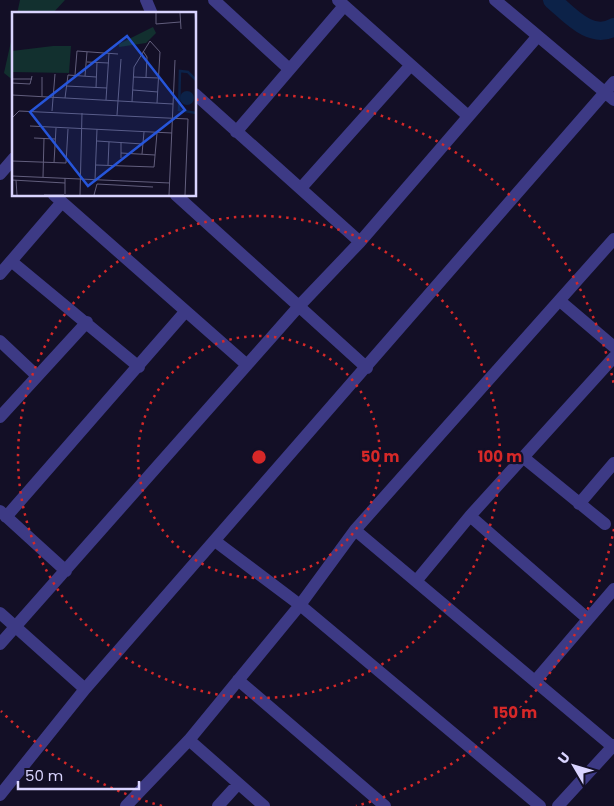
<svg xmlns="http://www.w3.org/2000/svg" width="614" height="806" viewBox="0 0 614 806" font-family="Poppins,sans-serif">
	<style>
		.green { fill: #12302f }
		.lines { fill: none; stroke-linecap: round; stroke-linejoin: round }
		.canal { stroke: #0c2248; stroke-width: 18 }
		.street { stroke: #3d3a85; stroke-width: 12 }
		.ring { fill: none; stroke: #d62828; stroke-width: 2.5; stroke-dasharray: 2.5 5 }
		.inset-river { fill: none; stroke: #0c2248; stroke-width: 2.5 }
		.inset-road { fill: none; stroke: #625e7d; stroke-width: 1 }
		.view { fill: #2655da; fill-opacity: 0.15; stroke: #2655da; stroke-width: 2.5 }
		.inset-edge { fill: none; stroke: #d9d4ff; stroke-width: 2.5 }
		.centre { fill: #d62828; stroke: #130f26; stroke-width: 2.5 }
		.ring-label { font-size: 15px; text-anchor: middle; font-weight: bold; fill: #d62828; stroke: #130f26; stroke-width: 4.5; stroke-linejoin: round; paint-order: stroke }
	</style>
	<rect width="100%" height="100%" fill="#130f26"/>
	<path class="green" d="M20,0h45l-13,14h-35z
		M14,28v53l-10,-8z"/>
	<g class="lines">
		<path class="canal" d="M552,0c17,14 39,41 62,27"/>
		<path class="street" d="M146,0l6,14
			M214,0l74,68
			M338,0l130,116
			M495,0l119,100
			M195,94l165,148
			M236,132l108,-126
			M0,174l14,-16
			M301,188l109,-122
			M54,195l193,170
			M176,195l191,173
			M11,261l128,106
			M0,274l62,-72
			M560,301l54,46
			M0,341l36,34
			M0,417l87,-95
			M524,458l81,66
			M579,504l35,-41
			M0,511l66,60
			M470,516l118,103
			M6,517l179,-205
			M355,530l258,217
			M215,541l85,64 240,201
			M417,580l53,-64 144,-159
			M0,613l85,76
			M0,644l300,-339 60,-63 177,-205
			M238,680l147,126
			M536,680l78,-91
			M189,740l75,66
			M0,795l85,-106 529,-607
			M126,806l63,-66 111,-135 55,-75 259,-291
			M218,806l20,-22
			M558,806l56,-61"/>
	</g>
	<g class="ring">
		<circle cx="259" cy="457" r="121"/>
		<circle cx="259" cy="457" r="241"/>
		<path d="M614 529A362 362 0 0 1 356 806M162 806A362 362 0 0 1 1 711M196 100A362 362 0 0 1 614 385"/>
	</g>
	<g transform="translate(12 12)">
		<rect width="184" height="184" fill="#130f26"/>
		<path d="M141,15l3,6 -10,10 -27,4v-3zM41,34h18l-2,27 -57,-1v-21z" fill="#12302f"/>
		<path d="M168 86a7 7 0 1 1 14 0a7 7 0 1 1-14 0Z" fill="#0c2248"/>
		<path class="inset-river" d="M184,68l-8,-8 -8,-1 -1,39 17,3"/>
		<path class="inset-road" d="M144,1v11l24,-2M168,1l1,16M183,1l1,16M131,39l4,6 -1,20M75,50l22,1M63,63l2,-24 41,3M73,64l2,-24M121,65l26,1M0,67h20M0,71l18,1 2,-8M54,74l41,2M84,76l1,-26M121,78l25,2M0,83l161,9M30,84v-19M53,86l3,-23 28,2M94,88l3,-47M120,90l2,-35 16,-26 10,11 -3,51M40,99l3,-37M105,103l4,-56M0,106l7,-7 169,8 -3,76M18,114l142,7M22,126l21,1M85,129l46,3M109,141l34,2M130,142l2,-22M109,146v-16M0,149l54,2 2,-34M42,151l2,-35M84,153l58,2 3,-34M96,153l1,-23M0,164l158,7M31,165l1,-39M0,168l53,3M4,168l1,15M83,168l2,-51M53,182v-16M32,183h20M68,183l2,-82M82,183l3,-11 56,3M157,183l6,-135"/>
		<path class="view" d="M115,24l58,74 -97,76 -58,-74z"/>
		<rect width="184" height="184" class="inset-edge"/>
	</g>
	<circle cx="259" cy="457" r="8" class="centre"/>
	<g class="ring-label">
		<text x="380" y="462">50 m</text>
		<text x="500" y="462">100 m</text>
		<text x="515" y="718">150 m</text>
	</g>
	<g transform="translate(574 766) rotate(308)" stroke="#130f26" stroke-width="4" paint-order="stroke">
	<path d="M0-4L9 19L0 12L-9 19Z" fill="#d9d4ff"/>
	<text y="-8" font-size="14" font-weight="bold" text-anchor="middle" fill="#d9d4ff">U</text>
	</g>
	<path d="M18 781v8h121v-8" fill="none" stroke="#d9d4ff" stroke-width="2.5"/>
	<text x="25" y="781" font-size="15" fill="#d9d4ff" stroke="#130f26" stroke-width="4" paint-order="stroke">50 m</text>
</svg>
